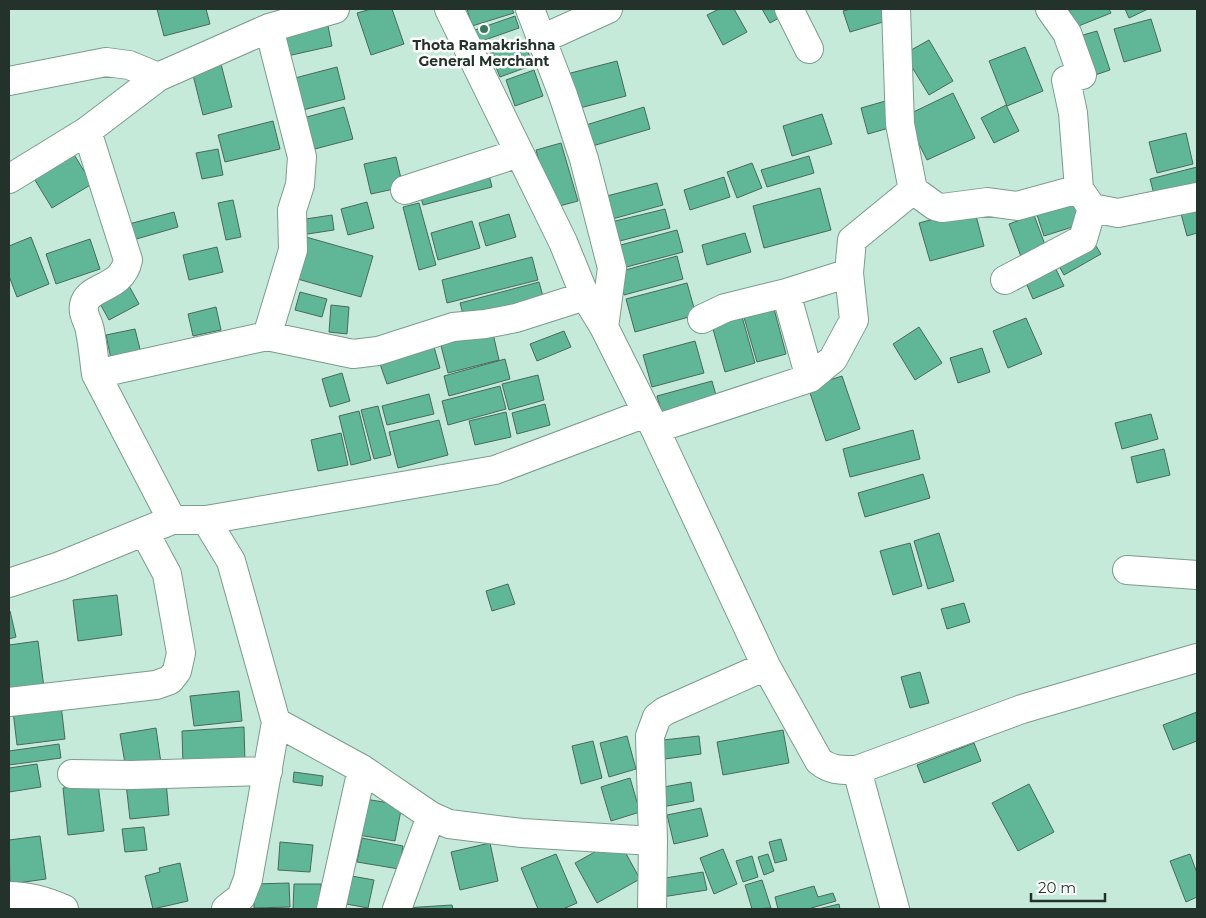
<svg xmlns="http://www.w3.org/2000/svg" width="1206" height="918" viewBox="0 0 1206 918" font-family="Montserrat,sans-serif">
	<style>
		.building { fill: #5fb797; stroke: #49695c }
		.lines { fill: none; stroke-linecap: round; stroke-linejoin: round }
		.minor-casing { stroke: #799c8d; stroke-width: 30 }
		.minor { stroke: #fff; stroke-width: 28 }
		.poi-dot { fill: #3a7660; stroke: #fff; stroke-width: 2 }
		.labels { text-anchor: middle; stroke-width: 5; stroke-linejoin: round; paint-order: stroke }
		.poi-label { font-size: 14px; font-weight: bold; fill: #24322c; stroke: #fff }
	</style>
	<rect width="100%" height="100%" fill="#c6eada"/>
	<path class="building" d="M157,9h49l4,15 -46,12z
		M371,9h21l12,35 -33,11 -14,-42z
		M467,9h45l2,4 -42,13z
		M719,9h15l13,23 -24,13 -16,-30z
		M762,9h22l2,5 -16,9z
		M851,9h40l2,10 -43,13 -7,-21z
		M1069,9h40l2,4 -35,14z
		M1125,9h23l-19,9z
		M515,16l4,12 -40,14 -4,-12z
		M1151,19l10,32 -37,11 -10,-33z
		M327,21l5,25 -49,11 -6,-25z
		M1097,31l13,39 -21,7 -13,-40z
		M929,40l24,41 -24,14 -25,-41z
		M524,41l9,24 -33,12 -10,-24z
		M1025,47l18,44 -36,15 -18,-45z
		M617,61l9,35 -54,14 -9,-35z
		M221,64l11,43 -29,8 -11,-44z
		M337,67l8,32 -42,11 -8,-32z
		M534,70l9,26 -28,10 -9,-26z
		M953,93l22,45 -48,22 -22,-44z
		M889,100l7,26 -28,8 -7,-26z
		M1006,105l13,26 -25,12 -13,-25z
		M344,107l9,32 -42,11 -8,-32z
		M644,107l6,22 -61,18 -3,-22z
		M822,114l10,30 -40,12 -9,-30z
		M273,121l7,28 -55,13 -7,-27z
		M1186,133l7,31 -36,9 -8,-31z
		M561,143l17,58 -26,7 -16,-58z
		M70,148l22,36 -40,24 -22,-36z
		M218,149l5,26 -21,4 -6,-26z
		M809,156l5,17 -47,14 -6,-17z
		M396,157l7,30 -32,7 -7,-30z
		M752,163l10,25 -25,10 -10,-26z
		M1197,167v24l-41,11 -6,-23z
		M489,175l3,12 -69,18 -3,-11z
		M724,177l6,20 -40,13 -6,-20z
		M657,183l6,22 -58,16 -6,-23z
		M820,188l11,42 -67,18 -11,-42z
		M1076,196l9,27 -41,13 -9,-27z
		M233,200l8,37 -15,3 -8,-37z
		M367,202l7,26 -26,7 -7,-26z
		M419,203l17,62 -17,5 -16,-63z
		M1197,205v28l-10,3 -7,-26z
		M974,208l10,38 -54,15 -11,-38z
		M665,209l5,19 -58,15 -5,-20z
		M174,212l4,15 -45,13 -4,-16z
		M509,214l7,23 -30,9 -7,-23z
		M332,215l2,15 -33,5 -2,-15z
		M1034,215l14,38 -25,9 -14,-38z
		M472,221l8,27 -42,12 -7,-27z
		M677,230l6,22 -64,17 -6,-22z
		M745,233l6,19 -44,13 -5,-20z
		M31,237l18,47 -32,13 -8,-21v-30z
		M306,237l67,19 -12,41 -67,-19z
		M90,239l10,30 -44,15 -10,-30z
		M1096,246l5,8 -37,21 -5,-9z
		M217,247l6,25 -34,8 -6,-25z
		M677,256l6,23 -59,16 -6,-23z
		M532,257l6,23 -91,23 -5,-23z
		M1054,265l10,21 -31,13 -9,-21z
		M539,282l5,18 -79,21 -5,-18z
		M687,283l9,32 -61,17 -9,-33z
		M128,284l11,20 -30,16 -11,-20z
		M300,292l27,7 -5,18 -27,-7z
		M331,305l18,2 -2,27 -18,-2z
		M773,305l13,49 -29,8 -14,-48z
		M216,307l5,23 -28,6 -5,-22z
		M741,313l14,50 -30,9 -14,-50z
		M1026,318l16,36 -34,14 -15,-37z
		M919,327l23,36 -27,17 -22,-36z
		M135,329l6,24 -30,6 -5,-24z
		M492,329l7,31 -51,13 -8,-31z
		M564,331l7,16 -34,14 -7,-17z
		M695,341l9,32 -52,14 -9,-32z
		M434,347l6,21 -53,16 -7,-20z
		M982,348l8,24 -32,11 -8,-25z
		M505,359l5,20 -61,17 -5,-20z
		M342,373l8,28 -20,6 -8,-28z
		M538,375l6,25 -35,10 -7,-26z
		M842,376l18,53 -34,12 -18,-54z
		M712,381l5,18 -55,15 -5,-18z
		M500,386l6,23 -58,16 -6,-24z
		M429,394l5,20 -47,11 -5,-19z
		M545,404l5,21 -33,9 -5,-21z
		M378,406l13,49 -17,4 -13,-49z
		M359,411l12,49 -20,5 -12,-49z
		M506,412l5,25 -36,8 -6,-24z
		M1151,414l7,25 -36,10 -7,-26z
		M439,420l9,35 -50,13 -9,-36z
		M913,430l7,29 -70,18 -7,-28z
		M341,433l7,32 -30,6 -7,-31z
		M1164,449l6,26 -33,8 -6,-26z
		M923,474l7,24 -65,19 -7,-24z
		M939,533l15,48 -26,8 -14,-48z
		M910,543l12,43 -29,9 -13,-44z
		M508,584l7,20 -23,7 -6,-20z
		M117,595l5,40 -44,6 -5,-41z
		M964,603l6,19 -23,7 -6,-20z
		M10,611l6,26 -7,2v-27z
		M38,641l6,47 -35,4v-47z
		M920,672l9,31 -19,5 -9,-31z
		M239,691l3,30 -48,5 -4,-30z
		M61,705l4,34 -48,6 -4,-34z
		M1197,712v29l-24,9 -10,-25z
		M244,727l1,36 -62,3 -1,-35z
		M156,728l5,35 -35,6 -6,-35z
		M783,730l6,33 -66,12 -6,-33z
		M627,736l9,33 -27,8 -9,-34z
		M699,736l2,18 -36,5 -2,-19z
		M593,741l9,37 -21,6 -9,-38z
		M974,743l7,18 -57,22 -7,-18z
		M59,744l2,14 -52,7v-14z
		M37,764l4,23 -32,5v-24z
		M294,772l29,4 -1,10 -29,-4z
		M630,778l10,34 -29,9 -10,-34z
		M166,781l3,34 -39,4 -4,-35z
		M691,782l3,19 -32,6 -4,-19z
		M98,784l6,47 -36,4 -5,-47z
		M1029,784l25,48 -36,19 -26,-48z
		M365,799l37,6 -7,36 -37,-6z
		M701,808l7,28 -34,8 -7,-29z
		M144,827l3,23 -22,2 -3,-23z
		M40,836l6,43 -36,5 -1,-44z
		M362,838l41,8 -4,23 -42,-7z
		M618,839l22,40 -43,24 -22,-40z
		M781,839l6,21 -12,3 -6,-21z
		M280,842l33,3 -3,27 -32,-2z
		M490,843l8,38 -38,9 -9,-38z
		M723,849l14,35 -23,10 -14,-36z
		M556,854l21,49 -14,6h-25l-17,-41z
		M768,854l6,17 -10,4 -6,-18z
		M1190,854l7,19v24l-11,5 -16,-41z
		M752,856l6,21 -15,5 -7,-21z
		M180,863l8,38 -35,8 -8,-33 15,-4 -1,-4z
		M703,872l4,18 -45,7 -3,-18z
		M346,875l28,5 -6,28 -27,-5z
		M762,880l9,28 -19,1 -7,-24z
		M289,883l1,24 -36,1v-24z
		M294,884h27l-1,25h-27z
		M814,886l4,11 15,-4 3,8 -28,8h-30l-3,-12z
		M839,904l1,5h-22z
		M452,905l1,4h-49v-1z"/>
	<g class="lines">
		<g class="minor-casing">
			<path id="minor" d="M449,9l114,233 22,54 19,31 51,102 111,237 53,95c12,10 23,9 38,9l165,-61 175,-51
				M530,9l33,86 21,64 28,109 -8,59
				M789,9l20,40
				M896,9l4,115 13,66
				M1050,9l17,24 15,42 -16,5 7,33 6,76
				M542,39l66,-30
				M9,81l97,-19 23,3 29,12
				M87,131l41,129c-6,30 -40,25 -44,45 -2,10 5,17 6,26 3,15 4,29 6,43
				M9,179l78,-48 71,-54 111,-49 66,-19
				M405,190l114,-37
				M1005,280l78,-41 9,-31
				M786,293l63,-20
				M702,319l23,-11 61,-15 24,85
				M267,336l26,-86 -1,-40 8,-25 2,-28 -33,-129
				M655,429l155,-51 23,-19 21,-39 -5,-47 3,-33 61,-50 22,16 7,2 46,-6 29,4 62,-17 13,19 26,5 79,-16
				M172,520l-76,-146 171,-38 86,18 25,-3 75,-24 32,-3 31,-6 69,-22
				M206,520l25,41 45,161 -28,157 -7,18 -15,12
				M1127,570l70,5
				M9,583l51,-17 112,-46h34l289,-50 151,-57
				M9,702l147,-17 14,-5 7,-9 4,-18 -14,-79 -22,-41
				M276,722l86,47 69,47 18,8 73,9 131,8
				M857,770l38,139
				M72,774l59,1 137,-4
				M9,896c20,0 37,5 55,13
				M331,909l31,-140
				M397,909l34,-93
				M652,909l1,-68 -3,-105 7,-19 8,-6 101,-45"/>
		</g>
		<use href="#minor" class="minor"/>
	</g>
	<circle class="poi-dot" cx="484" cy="29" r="5"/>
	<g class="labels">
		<g class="poi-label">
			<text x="484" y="50">Thota Ramakrishna<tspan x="484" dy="16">General Merchant</tspan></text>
		</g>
	</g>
	<rect width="1206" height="918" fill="none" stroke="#24322c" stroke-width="20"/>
	<path d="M1031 893v8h74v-8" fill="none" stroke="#24322c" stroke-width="2.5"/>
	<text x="1038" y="893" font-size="15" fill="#24322c" stroke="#ffffff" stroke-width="4" paint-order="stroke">20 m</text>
</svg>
